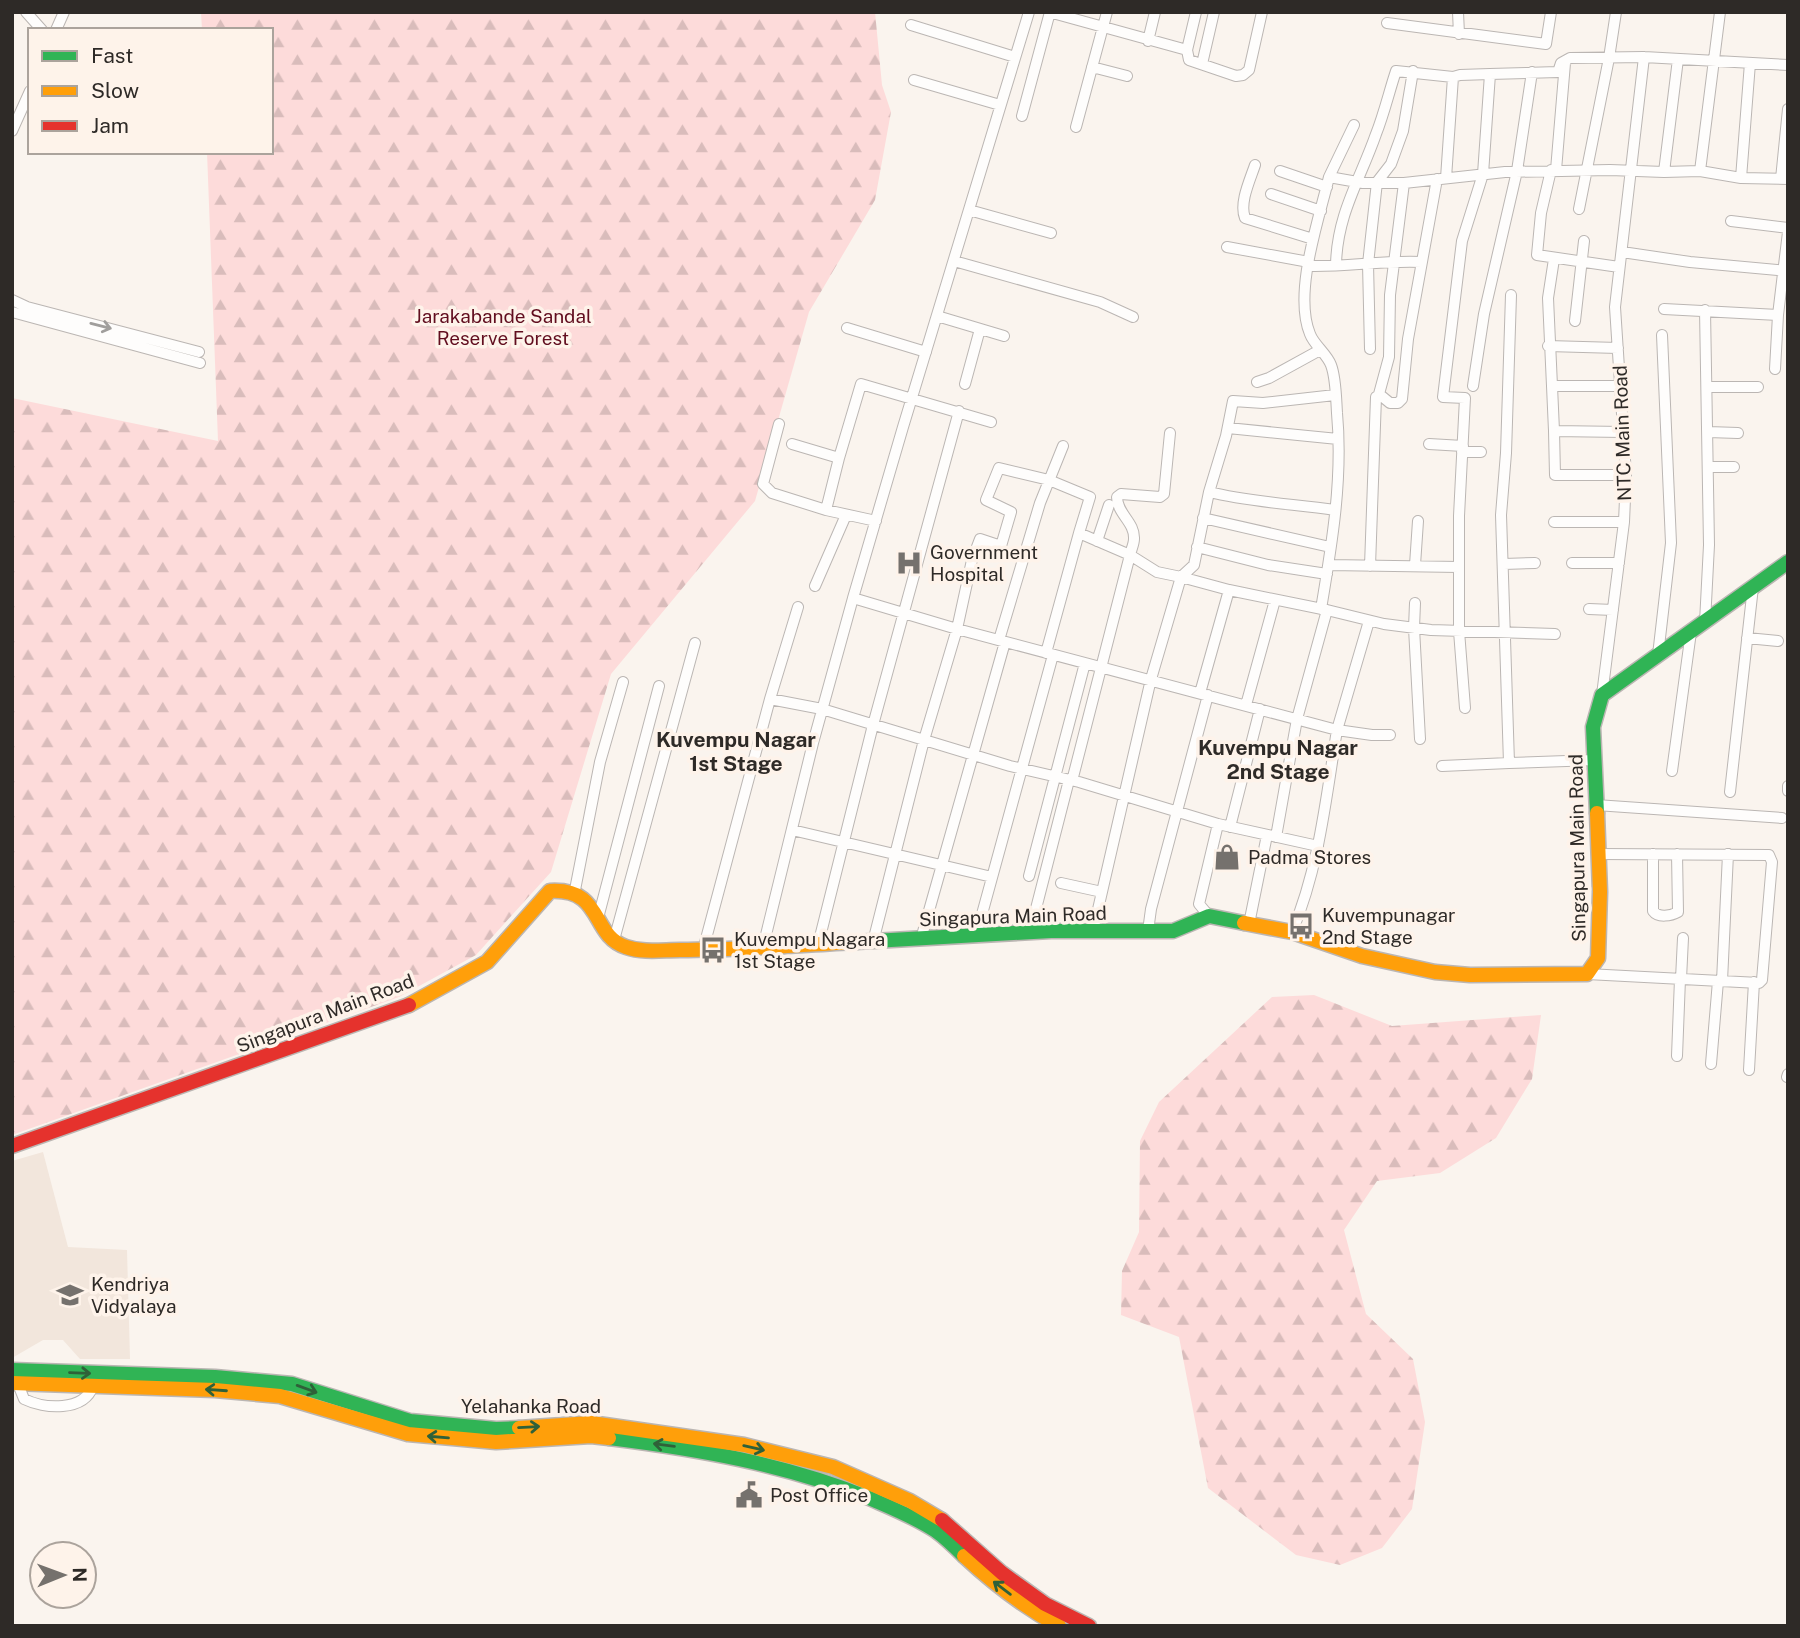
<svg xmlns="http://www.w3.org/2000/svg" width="1800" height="1638" viewBox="0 0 1800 1638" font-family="'Public Sans',sans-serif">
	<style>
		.built { fill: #f2e6dc }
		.forest { fill: url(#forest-firs) }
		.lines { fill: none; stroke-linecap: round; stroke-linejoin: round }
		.street-casing { stroke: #bbb6b3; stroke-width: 12 }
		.fast-casing { stroke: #bbb6b3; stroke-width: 17 }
		.slow-casing { stroke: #bbb6b3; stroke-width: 17 }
		.jam-casing { stroke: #bbb6b3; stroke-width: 17 }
		.street { stroke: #fefdfc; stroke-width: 10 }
		.fast { stroke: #30b455; stroke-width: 14 }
		.slow { stroke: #ff9f0a; stroke-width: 14 }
		.jam { stroke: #e5322d; stroke-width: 14 }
		.oneway { stroke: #a09e9c }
		.oneway2 { stroke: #2f6139 }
		.labels { text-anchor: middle; stroke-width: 7; stroke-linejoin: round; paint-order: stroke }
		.park-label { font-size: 19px; fill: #610e1f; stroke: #fef3ea }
		.street-label { font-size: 19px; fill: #2e2a27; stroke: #fef3ea }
		.poi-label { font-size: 19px; fill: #2e2a27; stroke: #fef3ea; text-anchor: start }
		.neighbourhood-label { font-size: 21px; font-weight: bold; fill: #2e2a27; stroke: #fef3ea }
	</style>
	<defs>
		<pattern id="forest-firs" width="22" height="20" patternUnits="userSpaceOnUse" patternTransform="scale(1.75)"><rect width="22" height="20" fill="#fddbda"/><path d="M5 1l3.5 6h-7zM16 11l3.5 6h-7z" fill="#d9bcbb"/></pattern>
	</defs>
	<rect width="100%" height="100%" fill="#faf4ee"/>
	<path class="built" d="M43,1152l25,95 59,3 3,109h-50l-17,-19h-20l-31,18v-197z"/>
	<path class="forest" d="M201,12h674l7,73 9,27 -16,88 -66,112 -54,189 -144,173 -60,198 -75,83 -77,42 -387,138v-737l206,43 -11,-289h64v-122h-69z
		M1314,995l78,31 149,-11 -9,64 -36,59 -56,35 -63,8 -33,49 22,84 47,45 12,63 -13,87 -30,39 -42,17 -44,-10 -88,-67 -29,-151 -58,-22 1,-44 17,-39 1,-91 19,-39 113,-105z"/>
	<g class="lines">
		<g class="street-casing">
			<path id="street" d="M26,12l16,18
				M1029,12l-126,415 -50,171 104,31 380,101c-11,68 -18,138 -45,202
				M1049,12l138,38
				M1196,12l-9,38 2,10 47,16 7,-1 6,-5 13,-58
				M1458,12l1,22
				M1387,23l159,21 5,-32
				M911,25l104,32
				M56,30l8,-18
				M1148,41l7,-29
				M1202,64l12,-52
				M1092,67l35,9
				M914,80l86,25
				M1022,116l28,-104
				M1076,127l31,-115
				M12,131l18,-40
				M1255,165c-5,15 -16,38 -10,53l68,21
				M1551,170l-10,43 -4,42 82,12
				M1556,170l9,-107
				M1280,171l47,16
				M1700,171l20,-159
				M1664,172l14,-113
				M1329,177l25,-52
				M1446,178l7,-101
				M1741,178l9,-115
				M1781,179l7,-70
				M1404,183l-14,112 -1,62 -10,37 11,9h8l4,-4 6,-60 29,-160
				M1271,194l50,17
				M1579,209l30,-151 7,-46
				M969,210l82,23
				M1731,221l57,7
				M1227,247l82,15
				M1622,252l68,10 98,9
				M1554,259l-6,39 4,88h69
				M954,261l146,41 33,15
				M1336,265c1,-51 24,-85 40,-131 8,-20 13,-42 20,-63l57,6 7,-2 30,-1
				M1309,266c38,1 75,-6 113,-4
				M1511,295l-5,158 -5,62 8,248 86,-3
				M12,300l15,7 172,45
				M1664,309l114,6 -3,54
				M1705,310l4,235 -4,77
				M12,312l188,51
				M1778,315l10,-83
				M937,316l67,20
				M1575,321l9,-80
				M847,328l79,24
				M1548,346l70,2
				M1370,349l-2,-85 9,-82 14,-18 12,-33 10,-60
				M1257,382l12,-4 51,-28
				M965,384l15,-55
				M1473,386l11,-72 33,-143 15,-99
				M1552,386l2,45 69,1
				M1707,387h51
				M1335,395l-72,8 -30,-2 -7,35 -17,56 -15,73 -13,12 48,13 98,20 57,14 47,6 124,4
				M779,424l-16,60 9,9 54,17 13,-52
				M1228,428l110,11
				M1554,431l1,44h71
				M1708,432l30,1
				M792,444l47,14 22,-74 130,38
				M1429,444l34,2
				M1462,452h19
				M1709,467h25
				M1209,492c41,10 84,12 126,18
				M826,510l50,11
				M1203,518l127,29
				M1554,522h70
				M1097,541l12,-36
				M1197,547l71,18 59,9
				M1572,563h47
				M1504,564l31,-1
				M1329,565l130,2
				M1415,565l3,-44
				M1370,566l6,-169
				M815,586l31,-71
				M1415,603l-1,25 6,111
				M1321,609c11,-65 22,-131 16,-196 -1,-15 -1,-35 -6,-48 -4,-11 -17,-20 -21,-31 -17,-41 9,-115 19,-157l34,6h41l101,-11 105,-2 54,2 36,-1 41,7 47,1
				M1589,609l24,1
				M1369,621l-32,109 35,5h18
				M1747,638l31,3
				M999,640l41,-137 23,-57
				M1046,653l33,-120 51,22c1,-5 4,-11 4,-16 1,-17 -17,-25 -17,-42l4,-3 39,3 4,-3 6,-61
				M1658,655l13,-112 -9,-208
				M1200,693l29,-103
				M1602,695l22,-173 2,-47 -11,-168 29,-250
				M770,699l28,-92
				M1246,705l29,-105
				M1465,708l-6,-77v-115l6,-118 -22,-1 19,-156 21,-67 7,-100 68,-2 3,-9 9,-5 74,-1 144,8
				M1442,766l67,-3
				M1672,771l19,-139
				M1072,781l58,-226 27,17 24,5 -30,102 -58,252
				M1788,786v5
				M1730,792l23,-205
				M1596,805l186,13
				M1230,827l30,-118
				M792,830l200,47
				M1276,837l21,-118 30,-109
				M1653,854v57c5,7 18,5 25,1l-1,-58
				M1029,876l56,-213
				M1061,883l41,9
				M574,895l26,-133 23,-80
				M1209,916l-10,-12 19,-80
				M598,918l61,-232
				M1249,924l18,-89
				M1148,931l3,-22 57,-214
				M1030,932l39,-152
				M976,936l77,-281
				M921,939l84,-297
				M614,940l81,-297
				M873,942l51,-202 33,-111 15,-69 8,-21 21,7 10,-34 -25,-12 13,-32 50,12 41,17 -11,36
				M818,945l55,-220 86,-314
				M763,947l50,-204 40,-145
				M703,950l67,-251 52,10 188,57 69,16 139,42 100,22
				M1587,974l172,9 3,-3 10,-118 -3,-7 -170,-1
				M1681,979l2,-41
				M1722,981l6,-127
				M1677,1056l3,-77
				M1711,1064l7,-83
				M1749,1070l5,-88
				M1787,1077l1,-3
				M18,1384l6,15c20,10 60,13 69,-13"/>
		</g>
		<g class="fast-casing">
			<path id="fast" d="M1597,813l-4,-86 9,-32 186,-133
				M856,942l195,-11h122l36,-15 35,7
				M12,1370l203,7 77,7 118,37 86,8 23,-1
				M609,1438c89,11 176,26 260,60 23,10 46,19 67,33 10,7 19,16 28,25"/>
		</g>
		<g class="slow-casing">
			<path id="slow" d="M1244,923l48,9 70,24 73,16 35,3 117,-1 11,-16 2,-66 -3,-79
				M409,1005l78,-43 63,-71c54,-3 40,44 76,56 17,6 36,3 54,3 58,0 118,-5 176,-8
				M12,1383l203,7 65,6 128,38 88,8 95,-6 18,2
				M519,1428l72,-5 153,22 89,22 77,34 32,19
				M964,1556c29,27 60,51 95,70"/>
		</g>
		<g class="jam-casing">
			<path id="jam" d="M12,1146l397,-141
				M942,1520l60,53 43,31 44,22"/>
		</g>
		<use href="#street" class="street"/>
		<use href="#fast" class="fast"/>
		<use href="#slow" class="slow"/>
		<use href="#jam" class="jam"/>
	</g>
	<defs><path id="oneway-shaft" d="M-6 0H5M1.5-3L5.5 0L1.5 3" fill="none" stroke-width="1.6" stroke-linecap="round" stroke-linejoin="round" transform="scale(1.75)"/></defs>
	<use class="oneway" href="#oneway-shaft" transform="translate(101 326) rotate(14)"/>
	<g class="oneway2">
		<use href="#oneway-shaft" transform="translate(80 1373) rotate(2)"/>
		<use href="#oneway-shaft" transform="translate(307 1389) rotate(20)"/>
		<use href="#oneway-shaft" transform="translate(216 1390) rotate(-176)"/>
		<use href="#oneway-shaft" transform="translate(529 1427) rotate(-3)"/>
		<use href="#oneway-shaft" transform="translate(438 1437) rotate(-175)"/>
		<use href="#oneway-shaft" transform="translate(664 1445) rotate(-173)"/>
		<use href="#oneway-shaft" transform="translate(754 1448) rotate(13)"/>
		<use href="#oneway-shaft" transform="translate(1002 1588) rotate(-143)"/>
	</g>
	<defs>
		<g id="hospital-bare" transform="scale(2.1)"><path d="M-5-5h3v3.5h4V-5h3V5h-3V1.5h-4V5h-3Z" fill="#75716d" stroke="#fef3ea" stroke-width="2.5" paint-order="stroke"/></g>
		<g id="shop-bare" transform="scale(2.1)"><path d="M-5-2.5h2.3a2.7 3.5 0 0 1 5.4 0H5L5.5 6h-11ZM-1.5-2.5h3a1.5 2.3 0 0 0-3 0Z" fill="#75716d" stroke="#fef3ea" stroke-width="2.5" paint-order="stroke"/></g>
		<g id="bus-bare" transform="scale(2.1)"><path d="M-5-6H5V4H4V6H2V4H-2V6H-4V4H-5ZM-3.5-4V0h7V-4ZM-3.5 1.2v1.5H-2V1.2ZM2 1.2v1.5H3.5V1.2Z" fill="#75716d" stroke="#fef3ea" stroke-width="2.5" paint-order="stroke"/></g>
		<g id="school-bare" transform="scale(2.1)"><path d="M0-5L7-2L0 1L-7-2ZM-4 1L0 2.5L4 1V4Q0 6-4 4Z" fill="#75716d" stroke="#fef3ea" stroke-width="2.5" paint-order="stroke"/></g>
		<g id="civic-bare" transform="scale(2.1)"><path d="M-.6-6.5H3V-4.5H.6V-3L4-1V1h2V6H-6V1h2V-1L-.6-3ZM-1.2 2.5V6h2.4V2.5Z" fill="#75716d" stroke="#fef3ea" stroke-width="2.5" paint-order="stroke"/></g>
	</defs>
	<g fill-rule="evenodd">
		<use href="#hospital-bare" x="909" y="563"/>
		<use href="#shop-bare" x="1227" y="857"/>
		<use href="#bus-bare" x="1301" y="926"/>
		<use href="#bus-bare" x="713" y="950"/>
		<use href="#school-bare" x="70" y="1295"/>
		<use href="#civic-bare" x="749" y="1495"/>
	</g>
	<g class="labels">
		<g class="park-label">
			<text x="503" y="323">Jarakabande Sandal<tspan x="503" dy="22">Reserve Forest</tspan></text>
		</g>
		<g class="street-label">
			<text transform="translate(1622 433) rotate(-92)" y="7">NTC Main Road</text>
			<text transform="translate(1577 848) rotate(-91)" y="7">Singapura Main Road</text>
			<text transform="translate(1013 916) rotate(-2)" y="7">Singapura Main Road</text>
			<text transform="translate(325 1013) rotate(-21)" y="7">Singapura Main Road</text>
			<text x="531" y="1413">Yelahanka Road</text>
		</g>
		<g class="poi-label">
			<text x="930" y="559">Government<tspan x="930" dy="22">Hospital</tspan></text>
			<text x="1248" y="864">Padma Stores</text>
			<text x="1322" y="922">Kuvempunagar<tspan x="1322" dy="22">2nd Stage</tspan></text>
			<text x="734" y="946">Kuvempu Nagara<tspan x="734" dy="22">1st Stage</tspan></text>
			<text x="91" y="1291">Kendriya<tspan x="91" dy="22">Vidyalaya</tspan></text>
			<text x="770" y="1502">Post Office</text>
		</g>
		<g class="neighbourhood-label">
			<text x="736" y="747">Kuvempu Nagar<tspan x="736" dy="24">1st Stage</tspan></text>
			<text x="1278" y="755">Kuvempu Nagar<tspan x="1278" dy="24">2nd Stage</tspan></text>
		</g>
	</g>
	<rect width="1800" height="1638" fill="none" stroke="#2e2a27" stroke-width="28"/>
	<rect x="28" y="28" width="245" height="126" fill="#fef3ea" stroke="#aba39c" stroke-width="2"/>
	<rect x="42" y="51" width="35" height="10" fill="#30b455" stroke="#aba39c" stroke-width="2"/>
	<text x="91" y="63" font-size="21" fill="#2e2a27">Fast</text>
	<rect x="42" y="86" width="35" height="10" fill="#ff9f0a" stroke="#aba39c" stroke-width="2"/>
	<text x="91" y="98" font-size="21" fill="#2e2a27">Slow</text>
	<rect x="42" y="121" width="35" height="10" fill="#e5322d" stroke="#aba39c" stroke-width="2"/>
	<text x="91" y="133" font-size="21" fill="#2e2a27">Jam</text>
	<g transform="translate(63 1575) rotate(89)"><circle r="33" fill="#fef3ea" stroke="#aba39c" stroke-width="2"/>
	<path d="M0-5L12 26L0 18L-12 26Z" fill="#75716d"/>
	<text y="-10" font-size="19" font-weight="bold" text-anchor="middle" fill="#2e2a27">N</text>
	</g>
</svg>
